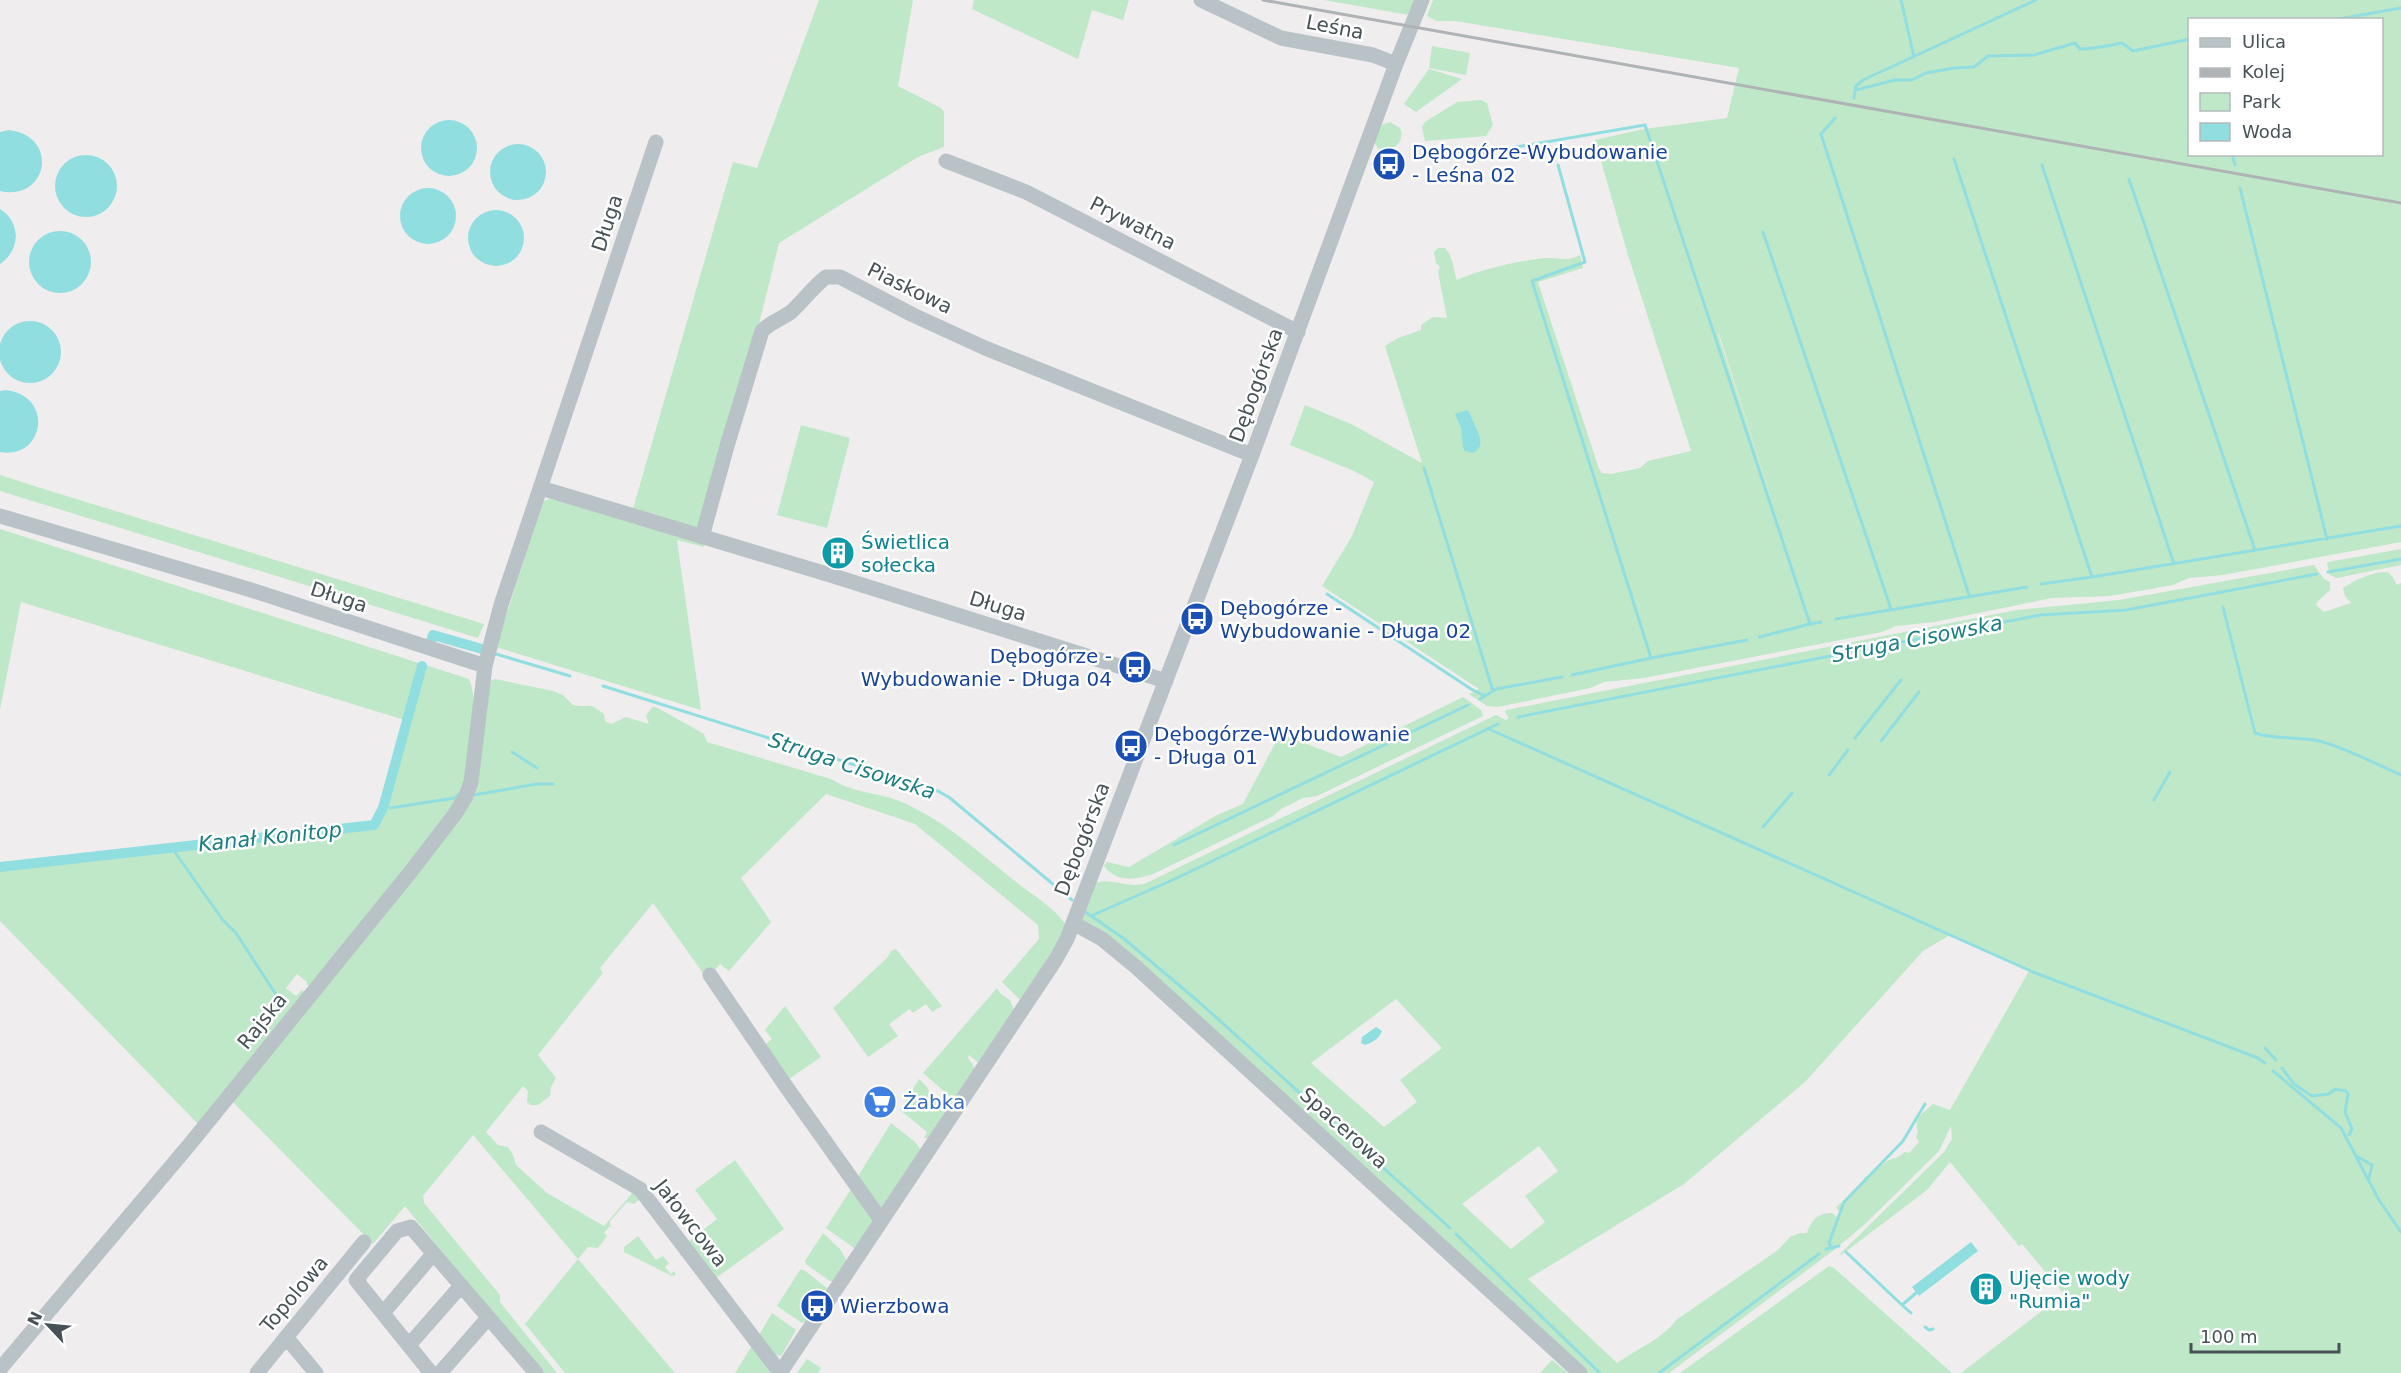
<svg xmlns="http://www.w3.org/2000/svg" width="2401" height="1373" viewBox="0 0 2401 1373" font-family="'DejaVu Sans',sans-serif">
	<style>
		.green { fill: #bfe8c8; fill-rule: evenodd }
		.water { fill: #91dee0 }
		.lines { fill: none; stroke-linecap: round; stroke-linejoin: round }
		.stream { stroke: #91dee0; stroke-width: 3 }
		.canal { stroke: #91dee0; stroke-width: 10 }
		.minor { stroke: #b9c3c7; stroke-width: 15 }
		.rail { stroke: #afb3b6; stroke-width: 3 }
		.labels { text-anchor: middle; stroke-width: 5; stroke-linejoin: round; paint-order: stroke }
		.street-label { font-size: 20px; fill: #475257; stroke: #fff }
		.transit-label { font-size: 20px; fill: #164399; stroke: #fff; text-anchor: start }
		.culture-label { font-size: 20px; fill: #0d838f; stroke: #fff; text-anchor: start }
		.shop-label { font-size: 20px; fill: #366cbe; stroke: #fff; text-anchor: start }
		.water-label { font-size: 21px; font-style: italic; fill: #1b7e81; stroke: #fff }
	</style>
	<rect width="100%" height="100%" fill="#efeded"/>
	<path class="green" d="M819,0h94l-15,86 43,22 3,4v35l-26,10 -139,86 -75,304 -27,-7 24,170 -205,-63 47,-146 15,-4 72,22 103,-357 24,6z
		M974,0h155l-6,20 -31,-10 -14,49 -106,-50z
		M1324,0h91l-6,15z
		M1433,0h968v542l-178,33 -34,3 -16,7 -63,11 -58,2 -118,24 -38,4 -14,6 -238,46 -40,4 -14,6 -92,19 -11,-1 -18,-12 10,-5 -157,-103 30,-50 22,-54 -20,-11 -64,-26 15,-40 46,19 71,39 -37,-117 13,-8 23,-8v-5l12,-8 14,1 -9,-46 2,-5 -4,-4 -2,-11 4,-4h7c8,8 8,21 12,32 23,-10 66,-21 92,-22 14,0 17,4 31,-3l3,13 -45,14 61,187 3,4 9,1 29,-6 8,-7 43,-10 -63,-196 -33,-115 49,-11 83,-11 12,-50 -284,-47h-19l-9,-5zM2190,20h192v134h-192zM1719,334l56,176 -57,-176z
		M1432,46l38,7 -4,22 -37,-7z
		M1429,69l33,10 -46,33 -12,-8z
		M1481,100l6,3 6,22 -7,11 -61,5 -3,-14 3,-5 32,-20z
		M1390,122l10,6c6,14 -7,24 -21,22l-5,-8 5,-16z
		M801,425l49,13 -23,90 -50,-13z
		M0,475l47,15 437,134 -6,14 -478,-147z
		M0,529l469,150c13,29 -2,97 -13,128l-145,178h-5l1,-3 -10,-8 -11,14 10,8 6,-6 4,3 -106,133 -200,-205v-51l369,-40 9,-4 4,-6 26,-99 -387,-119 -21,108z
		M2401,549v16l-64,13 -7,-3 -3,-11 1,-2z
		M2314,565l10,14 6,3v8l-12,11 -2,4 8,7 27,-9 -6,-7 -2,-8c7,-6 37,-20 46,-15 3,2 6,8 8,12l4,-2v790h-440l103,-79 -42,-50 -3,2 -69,-84 -23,28 -87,66 2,-4 102,-100 8,-13 -1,-13 -12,25 -75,74 -30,25 -165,123h-86l-504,-450 16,-40c17,-6 30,5 49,1l352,-169 10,5 3,-2 -4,-6 1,-2 511,-100 102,-10zM1950,935l79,36 -79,139 -17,-6c-8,8 -21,14 -15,27l-2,6 3,5 -10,11 -5,-1c-5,7 -12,5 -18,10 -8,6 -10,11 -21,15l-5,11 -24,19 5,7 -2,5 -7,-6c-15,0 -21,8 -25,20h-7l-10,4 -12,13 -102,70c-11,17 -42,31 -59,43l-89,-84 156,-95 121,-102 118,-131zM1396,999l46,49 -42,32 17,22 -33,25 -73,-64zM1539,1146l19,25 -33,25 20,26 -34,27 -49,-45z
		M495,679l58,12 10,4 10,10c20,4 12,-5 31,9l1,7 6,3 15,-7 23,7 -3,-8 6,-9h4l48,27 3,8 124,37c23,15 49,13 73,24 43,19 80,54 116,82 13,10 38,26 45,39l-2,9 -41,67 -3,-1 -17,-17 37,-43 -1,-14 -123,-101 -89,-30 -85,84 30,44 -42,49 -9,-7 -7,8 -8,4 -52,-73 -53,65 3,5 -65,82 18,23 -5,9 -1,9 -12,9h-7l-4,-3 1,-11 -5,-5 -37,46 12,13 10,2 5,8 3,10 31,28 57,33 30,-35 6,8 -6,5 -6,-2 -3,2 -15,17v4l4,4 -4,-3 -6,7 3,3 -9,12 -10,-1 -10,12 97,114h-110l-40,-49 53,-65 -105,-124 -50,61 1,7 76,92v7l57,71h-16l-136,-167 -32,38 -142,-144 220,-271 40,-149z
		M1463,697l18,13 2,6 -139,67 -27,13 -14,2 -22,11 -8,7 -120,58c-17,6 -36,9 -49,-8l3,-4 22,5 88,-52 26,-11 37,-70 61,23z
		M896,949l46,57 -10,6 -6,-8 -13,9 -3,-4 -21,15 9,12 -30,21 -35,-49 54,-50 4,-7z
		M997,988l4,6 9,6 4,10 -35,53 -10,-8 -1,3 5,7 2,6 -20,28 -3,-1 -29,-25z
		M785,1006l36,51 -35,24 -24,-34 10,-8 -7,-9z
		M919,1079l8,8 3,7 12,6 5,7 -14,27 -4,4h-5l3,-6 -27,-22z
		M891,1123l24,19 6,8 -35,57 -7,3 -24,-29z
		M735,1160l49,69 -68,49 -28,-36 29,-23 -22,-29z
		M853,1186l21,32 -17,30h-3l-28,-20z
		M823,1233l17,16 7,12 -13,20h-4l-23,-16 -2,-4z
		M638,1236l18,24 7,-4 6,7 -4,4 6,7 3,-3 2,4 -4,1 -48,-24v-5z
		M1829,1266l5,2 118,105h-272z
		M800,1270h4l23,18 -22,34 -3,1 -25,-17z
		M772,1313l24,17 -15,26 -5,-1 -17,-20z
		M753,1344l20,29h-38z
		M807,1359l14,9 -3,5h-21z
		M1552,1360l16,13h-28z"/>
	<path class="water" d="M421 148a28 28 0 1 1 56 0a28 28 0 1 1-56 0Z
		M9,130c51,6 39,72 -9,61v-59z
		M490 172a28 28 0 1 1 56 0a28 28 0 1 1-56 0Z
		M55 186a31 31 0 1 1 62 0a31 31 0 1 1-62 0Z
		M400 216a28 28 0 1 1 56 0a28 28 0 1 1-56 0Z
		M0,209c21,13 21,41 0,55z
		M468 238a28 28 0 1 1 56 0a28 28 0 1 1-56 0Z
		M29 262a31 31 0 1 1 62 0a31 31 0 1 1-62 0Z
		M-1 352a31 31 0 1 1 62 0a31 31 0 1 1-62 0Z
		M6,390c49,6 38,70 -6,62v-61z
		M1467,410l3,3c3,13 20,32 3,40l-8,-2 -2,-3 -2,-20 -6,-14z
		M1376,1027l6,4c-2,7 -10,12 -17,14l-4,-2 1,-6z
		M1971,1242l7,9 -59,45 -7,-9z"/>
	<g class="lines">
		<path class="stream" d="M1901,0l13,57
			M2333,20l68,-12
			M1856,90l39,-10h17l14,-7 28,-5 20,-1 14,-11 46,-1 41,-12 5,6c8,0 32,-4 42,-6l11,8 57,-12
			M1854,98l2,-12 7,-6 173,-80
			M1835,118l-14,16 148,461
			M2232,154l3,11
			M1954,159l138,418 -51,7
			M1440,160l205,-35 165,499 11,-2
			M1558,165l27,97 -53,19 119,377 -79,17
			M2042,165l132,399
			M2129,179l126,371
			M2240,188l87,351
			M1763,232l128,377
			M1424,468l69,223
			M2328,572l73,-13
			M2092,577l309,-51
			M1327,594l144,95 14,7
			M2223,607l32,126c20,7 43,3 64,8 28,7 56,23 82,34
			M1836,619l191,-32
			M1759,637l51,-13
			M496,654l74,22
			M1651,658l96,-18
			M603,686l335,105 12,7 122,102
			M1480,699l16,-10 66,-12
			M1518,717l522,-102 86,-5 191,-36
			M1489,729l544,243 225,86 7,5
			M1855,738l46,-58
			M1881,741l38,-49
			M512,752l25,16
			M1829,775l19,-25
			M474,795l63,-11h16
			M2154,800l16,-28
			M390,808l65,-10 4,-4
			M1763,827l29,-34
			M1174,845l294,-140
			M172,848l50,71 14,14 41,63
			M1084,911l39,27 76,64 251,226
			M1093,915l84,-37 321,-154
			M2265,1048l11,12
			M2282,1068l12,16 18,12 17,-2 6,-5 11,2 2,3 -3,18 7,17 -3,6
			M2273,1071l68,57 38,72 22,32
			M2355,1155l17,10 -3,13
			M1456,1234l144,139
			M1832,1248l-3,-5 15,-41 59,-61 22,-37
			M1826,1249l13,-3
			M1846,1252l56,53 14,-12
			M1902,1305l9,8
			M1925,1327l4,3 4,-1
			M1659,1373l160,-119"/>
		<path class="canal" d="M431,641l2,-6 49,14
			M0,867l374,-42 9,-17 39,-142"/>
		<path class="minor" d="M1201,0l80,38 92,17 23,9
			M946,161l80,31 272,140
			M541,488l299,90 326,103
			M0,516l248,73 237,77
			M702,537l25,-91 35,-115c8,-9 20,-12 29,-19 12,-11 22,-25 35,-35h14l73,38 72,33 267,107
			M1073,923l29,16 34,28 444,406
			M710,975l75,110 96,135
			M541,1132l99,57 135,177 6,5
			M383,1313l50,-59
			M286,1337l30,36
			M409,1345l51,-58
			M0,1369l190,-225 222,-274 43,-56 11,-18 5,-14 14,-116 16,-61 155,-463
			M257,1373l107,-131
			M431,1373l-75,-93 41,-49 14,-4 125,146
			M440,1373l48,-55
			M780,1373l276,-414 11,-20 185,-484 144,-391 26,-64"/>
		<path class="rail" d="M1263,0l1138,203"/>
	</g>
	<defs>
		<g id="bus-disc" transform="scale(1.725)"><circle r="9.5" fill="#1a4fb4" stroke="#fff"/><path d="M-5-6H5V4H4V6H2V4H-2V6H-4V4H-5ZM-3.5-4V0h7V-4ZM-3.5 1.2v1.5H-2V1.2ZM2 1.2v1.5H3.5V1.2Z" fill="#fff"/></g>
		<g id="building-disc" transform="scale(1.725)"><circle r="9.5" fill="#0f9aa8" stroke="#fff"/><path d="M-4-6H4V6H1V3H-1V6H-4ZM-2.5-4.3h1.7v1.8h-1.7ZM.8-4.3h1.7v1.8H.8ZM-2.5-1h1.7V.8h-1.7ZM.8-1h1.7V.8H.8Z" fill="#fff"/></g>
		<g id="supermarket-disc" transform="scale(1.725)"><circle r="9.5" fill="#3f7fe0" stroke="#fff"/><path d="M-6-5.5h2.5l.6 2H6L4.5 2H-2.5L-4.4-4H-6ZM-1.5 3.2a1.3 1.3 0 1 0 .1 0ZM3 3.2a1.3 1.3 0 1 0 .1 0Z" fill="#fff"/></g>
	</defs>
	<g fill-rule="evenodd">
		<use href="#bus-disc" x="1389" y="164"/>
		<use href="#building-disc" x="838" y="553"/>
		<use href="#bus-disc" x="1197" y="619"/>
		<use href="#bus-disc" x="1135" y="667"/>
		<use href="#bus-disc" x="1131" y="746"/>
		<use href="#supermarket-disc" x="880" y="1102"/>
		<use href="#building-disc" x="1986" y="1289"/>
		<use href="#bus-disc" x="817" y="1306"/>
	</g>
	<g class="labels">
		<g class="street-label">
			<text transform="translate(1335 27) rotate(11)" y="7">Leśna</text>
			<text transform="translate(607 223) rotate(-72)" y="7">Długa</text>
			<text transform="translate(1133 223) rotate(27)" y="7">Prywatna</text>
			<text transform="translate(910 288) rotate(26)" y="7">Piaskowa</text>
			<text transform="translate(1256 385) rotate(-70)" y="7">Dębogórska</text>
			<text transform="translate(339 597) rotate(18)" y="7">Długa</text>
			<text transform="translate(998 606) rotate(17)" y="7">Długa</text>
			<text transform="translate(1082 839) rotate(-69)" y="7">Dębogórska</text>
			<text transform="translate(262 1021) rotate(-51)" y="7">Rajska</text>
			<text transform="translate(1344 1128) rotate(42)" y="7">Spacerowa</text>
			<text transform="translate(691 1223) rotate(52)" y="7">Jałowcowa</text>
			<text transform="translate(294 1294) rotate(-50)" y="7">Topolowa</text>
		</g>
		<g class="transit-label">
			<text x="1412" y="159">Dębogórze-Wybudowanie<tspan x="1412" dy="23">- Leśna 02</tspan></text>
			<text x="1220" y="615">Dębogórze -<tspan x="1220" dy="23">Wybudowanie - Długa 02</tspan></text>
			<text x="1112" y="663" text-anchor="end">Dębogórze -<tspan x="1112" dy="23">Wybudowanie - Długa 04</tspan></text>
			<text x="1154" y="741">Dębogórze-Wybudowanie<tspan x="1154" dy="23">- Długa 01</tspan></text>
			<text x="840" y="1313">Wierzbowa</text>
		</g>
		<g class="culture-label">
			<text x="861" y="549">Świetlica<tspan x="861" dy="23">sołecka</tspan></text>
			<text x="2009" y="1285">Ujęcie wody<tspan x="2009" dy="23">"Rumia"</tspan></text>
		</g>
		<g class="shop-label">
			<text x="903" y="1109">Żabka</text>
		</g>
		<g class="water-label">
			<text transform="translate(1917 639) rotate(-11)" y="7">Struga Cisowska</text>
			<text transform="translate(852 766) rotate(18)" y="7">Struga Cisowska</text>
			<text transform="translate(270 837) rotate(-6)" y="7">Kanał Konitop</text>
		</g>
	</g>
	<rect x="2188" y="18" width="195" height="138" fill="#ffffff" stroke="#b5babc" stroke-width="1.5"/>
	<rect x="2200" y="38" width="30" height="9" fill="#b9c3c7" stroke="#b5babc" stroke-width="1.5"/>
	<text x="2242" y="48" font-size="18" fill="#475257">Ulica</text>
	<rect x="2200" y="68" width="30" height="9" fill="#afb3b6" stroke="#b5babc" stroke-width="1.5"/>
	<text x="2242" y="78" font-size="18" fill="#475257">Kolej</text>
	<rect x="2200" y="93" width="30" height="18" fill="#bfe8c8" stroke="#b5babc" stroke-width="1.5"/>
	<text x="2242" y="108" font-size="18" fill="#475257">Park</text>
	<rect x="2200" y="123" width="30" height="18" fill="#91dee0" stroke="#b5babc" stroke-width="1.5"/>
	<text x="2242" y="138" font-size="18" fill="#475257">Woda</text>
	<g transform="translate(48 1325) rotate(296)" stroke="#ffffff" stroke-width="4.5" paint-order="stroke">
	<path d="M0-4.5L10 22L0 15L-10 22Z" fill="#475257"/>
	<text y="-9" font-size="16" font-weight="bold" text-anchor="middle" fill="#475257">N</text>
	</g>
	<path d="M2191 1343v9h148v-9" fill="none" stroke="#475257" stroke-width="3"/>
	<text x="2200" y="1343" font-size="18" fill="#475257" stroke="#ffffff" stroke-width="4.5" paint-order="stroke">100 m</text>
</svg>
